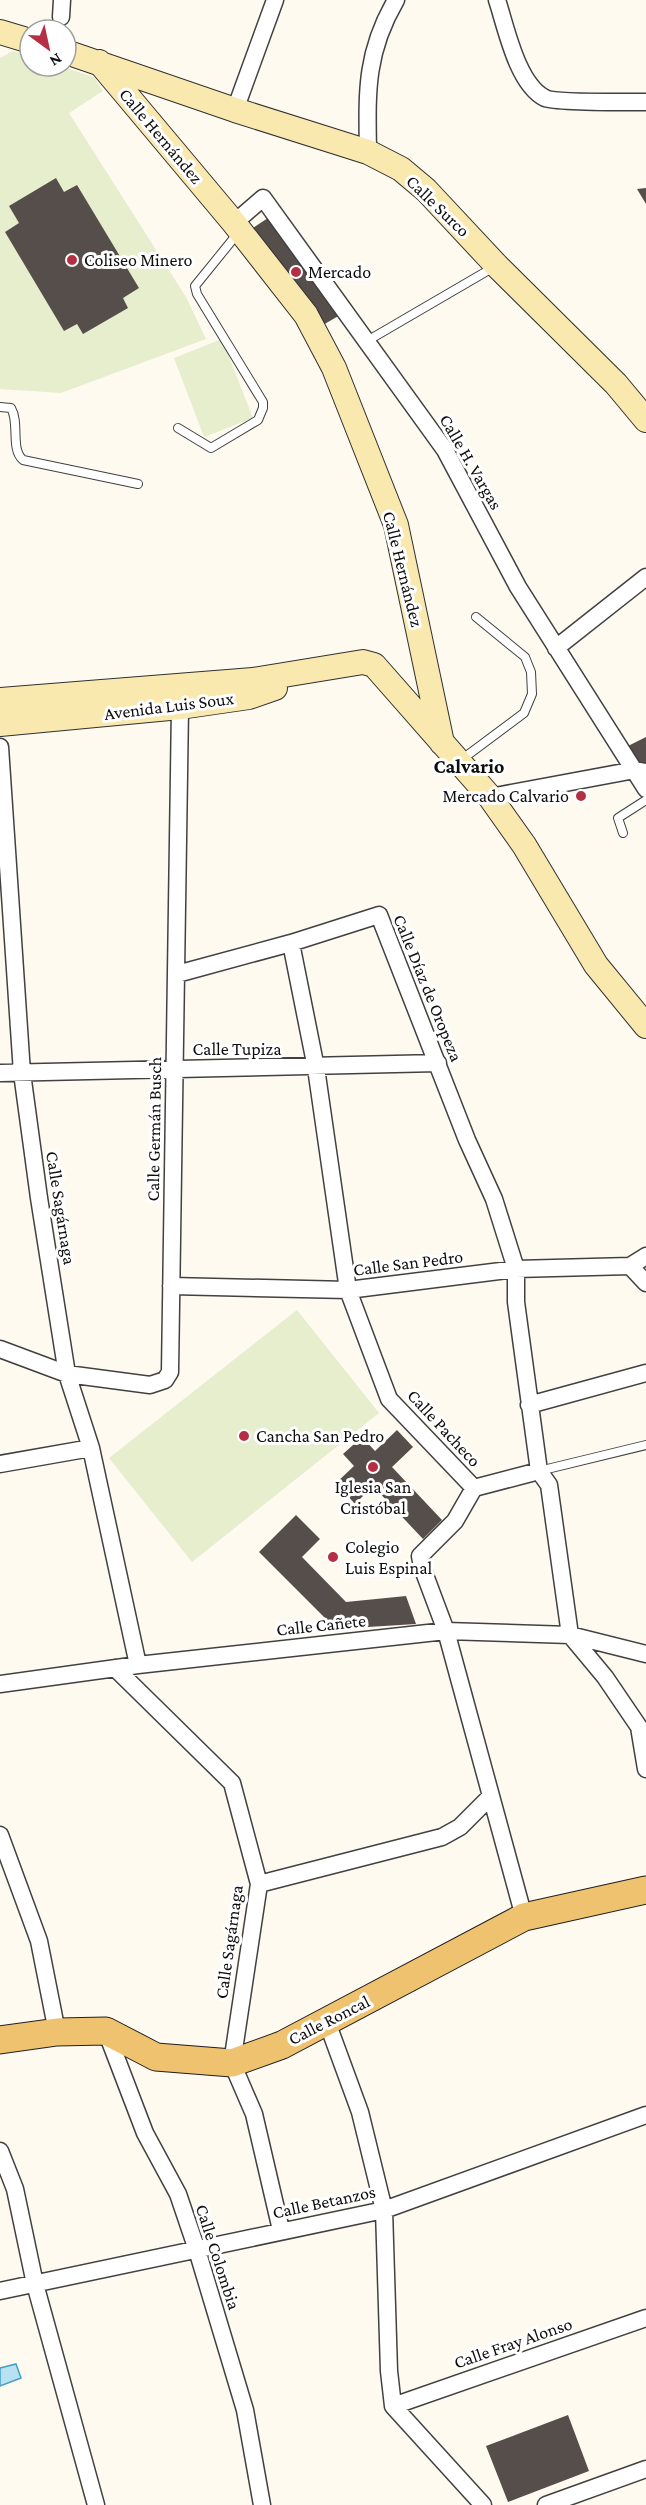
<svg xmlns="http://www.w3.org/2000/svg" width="646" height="2505" viewBox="0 0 646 2505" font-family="'Crimson Pro',serif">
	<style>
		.pitch { fill: #e6eecd }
		.water { fill: #b8e2f2; stroke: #449ec4; stroke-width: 1.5 }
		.building { fill: #564e4b }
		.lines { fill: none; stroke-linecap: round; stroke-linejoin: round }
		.lane-casing { stroke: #414141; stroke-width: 10 }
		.street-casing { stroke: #414141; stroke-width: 19 }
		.secondary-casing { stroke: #303030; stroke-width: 26 }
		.primary-casing { stroke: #1f1f1f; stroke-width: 29 }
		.lane { stroke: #fff; stroke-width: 8 }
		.street { stroke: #fff; stroke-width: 16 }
		.secondary { stroke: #f9e9af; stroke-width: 24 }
		.primary { stroke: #efc26f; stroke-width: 27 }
		.poi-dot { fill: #b42f44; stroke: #fff; stroke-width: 2 }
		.labels { text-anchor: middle; stroke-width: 6; stroke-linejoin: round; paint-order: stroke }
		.street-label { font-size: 18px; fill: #0e0e0e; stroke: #fff }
		.poi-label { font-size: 18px; fill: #0e0e0e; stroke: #fff; text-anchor: start }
		.neighbourhood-label { font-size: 20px; font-weight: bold; fill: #0e0e0e; stroke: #fff }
	</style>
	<rect width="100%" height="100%" fill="#fefaf0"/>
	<path class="pitch" d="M13,51l17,5v10h30l34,11 9,14 -34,22 117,184 20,42 -145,54 -61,-4v-331z
		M222,339l31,79 -49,19 -30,-79z
		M297,1310l82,103 -187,149 -83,-104z"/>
	<path class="water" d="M16,2364l5,14 -21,8v-18z"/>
	<path class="building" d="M56,178l8,14 13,-7 62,103 -16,10 5,10 -45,26 -6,-10 -13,7 -59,-99 14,-9 -10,-17z
		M646,188v16l-9,-15z
		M268,218l72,97 -17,10 -70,-97z
		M646,737v31l-6,-1 -12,-21z
		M397,1430l16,17 -21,20 50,53 -19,19 -50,-53 -18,18 -19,-21 18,-17 -11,-12 19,-17 13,14z
		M296,1515l24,24 -18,18 44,45 60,-6 10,28 -80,5 -77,-77z
		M568,2415l21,56 -81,31 -22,-56z"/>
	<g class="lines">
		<g class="lane-casing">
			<path id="lane" d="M367,341l127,-74
				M0,407l11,1c9,15 -1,41 12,52l115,24
				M178,428l33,20 47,-28 5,-12v-6l-66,-108 -2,-8 43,-53
				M461,760l63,-47 8,-19 -1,-22 -6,-15 -49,-40
				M623,833l-5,-15 28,-18
				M539,1471l107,-26"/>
		</g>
		<g class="street-casing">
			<path id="street" d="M497,0c9,27 20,84 48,98 9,5 85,4 101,4
				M61,17l1,-17
				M235,110l40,-110
				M368,152c-1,-59 -3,-99 28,-152
				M234,223l29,-25 182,252 73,137 128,202
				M556,648l90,-71
				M0,747l22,326 17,125 28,176 24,74 47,217
				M490,797l145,-27 10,2
				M291,943l25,125 32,222 41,109 85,89 -19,33 -35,35 2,11 24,64 78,286
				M177,974l114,-31 88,-28 88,225 27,59 22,70v33l23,169
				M0,1073l438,-10
				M630,1266l16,17
				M171,1286l177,4 168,-21 114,-3 16,-10
				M0,1349l67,25 83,11 15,-5 5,-8 10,-665
				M529,1405l117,-32
				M0,1464l91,-16
				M474,1488l65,-17 10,14 21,150 35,42 34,50 7,42
				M115,1668l117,115 27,101 -27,179 22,51 27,116
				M0,1684l138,-19 308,-34 124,4 76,19
				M0,1835l39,106 18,91
				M259,1884l183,-47 18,-10 30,-30
				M327,2022l33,90 24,98 5,161 4,35 90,99
				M106,2031l39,102 33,61 19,56 48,160 17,95
				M0,2151l15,38 20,95 61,221
				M0,2291l384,-81 262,-95
				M393,2406l253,-88
				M546,2505l100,-36"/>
		</g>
		<g class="secondary-casing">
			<path id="secondary" d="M0,32l30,9
				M66,52l169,58 133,42 33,17 25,21 71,76 119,118 30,36
				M99,62l135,161 72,92 28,53 62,157 46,218
				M0,700l253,-20 110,-18 11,3 116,132 34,48 72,120 50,61
				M0,724l180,-17 69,-10 26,-9"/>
		</g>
		<g class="primary-casing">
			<path id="primary" d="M0,2040l57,-8 49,-1 50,26 76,6 50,-18 242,-128 122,-27"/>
		</g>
		<use href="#lane" class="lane"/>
		<use href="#street" class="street"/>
		<use href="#secondary" class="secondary"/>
		<use href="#primary" class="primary"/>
	</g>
	<g class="poi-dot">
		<circle cx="72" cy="260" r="6"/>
		<circle cx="296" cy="272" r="6"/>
		<circle cx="581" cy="796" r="6"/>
		<circle cx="244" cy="1436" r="6"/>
		<circle cx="373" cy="1467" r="6"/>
		<circle cx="333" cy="1557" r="6"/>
	</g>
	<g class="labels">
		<g class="street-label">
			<text transform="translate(161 136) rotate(50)" y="6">Calle Hernández</text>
			<text transform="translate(438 206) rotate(44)" y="6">Calle Surco</text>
			<text transform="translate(471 462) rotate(60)" y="6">Calle H. Vargas</text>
			<text transform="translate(403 569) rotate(76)" y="6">Calle Hernández</text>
			<text transform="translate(169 706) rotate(-7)" y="6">Avenida Luis Soux</text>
			<text transform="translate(428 988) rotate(68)" y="6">Calle Díaz de Oropeza</text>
			<text x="237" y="1055">Calle Tupiza</text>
			<text transform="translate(154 1129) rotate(-89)" y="6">Calle Germán Busch</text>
			<text transform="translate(61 1208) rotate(81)" y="6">Calle Sagárnaga</text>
			<text transform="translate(408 1263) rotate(-7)" y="6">Calle San Pedro</text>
			<text transform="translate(444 1428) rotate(47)" y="6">Calle Pacheco</text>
			<text transform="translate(321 1625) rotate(-6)" y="6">Calle Cañete</text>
			<text transform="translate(229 1942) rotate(-82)" y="6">Calle Sagárnaga</text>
			<text transform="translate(329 2020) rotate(-27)" y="6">Calle Roncal</text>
			<text transform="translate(324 2202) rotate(-12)" y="6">Calle Betanzos</text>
			<text transform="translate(218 2257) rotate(72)" y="6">Calle Colombia</text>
			<text transform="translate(513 2343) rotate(-19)" y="6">Calle Fray Alonso</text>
		</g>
		<g class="poi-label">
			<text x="84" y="266">Coliseo Minero</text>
			<text x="308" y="278">Mercado</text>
			<text x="569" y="802" text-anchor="end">Mercado Calvario</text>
			<text x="256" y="1442">Cancha San Pedro</text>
			<text x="373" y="1493" text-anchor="middle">Iglesia San<tspan x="373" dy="21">Cristóbal</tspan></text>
			<text x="345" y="1553">Colegio<tspan x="345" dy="21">Luis Espinal</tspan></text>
		</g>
		<g class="neighbourhood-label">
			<text x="469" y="773">Calvario</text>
		</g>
	</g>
	<g transform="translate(48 48) rotate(147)"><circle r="28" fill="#ffffff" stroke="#9f9f9f" stroke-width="1.5"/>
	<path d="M0-4.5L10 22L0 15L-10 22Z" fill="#b42f44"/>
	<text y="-9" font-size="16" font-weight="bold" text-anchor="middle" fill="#0e0e0e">N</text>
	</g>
</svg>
